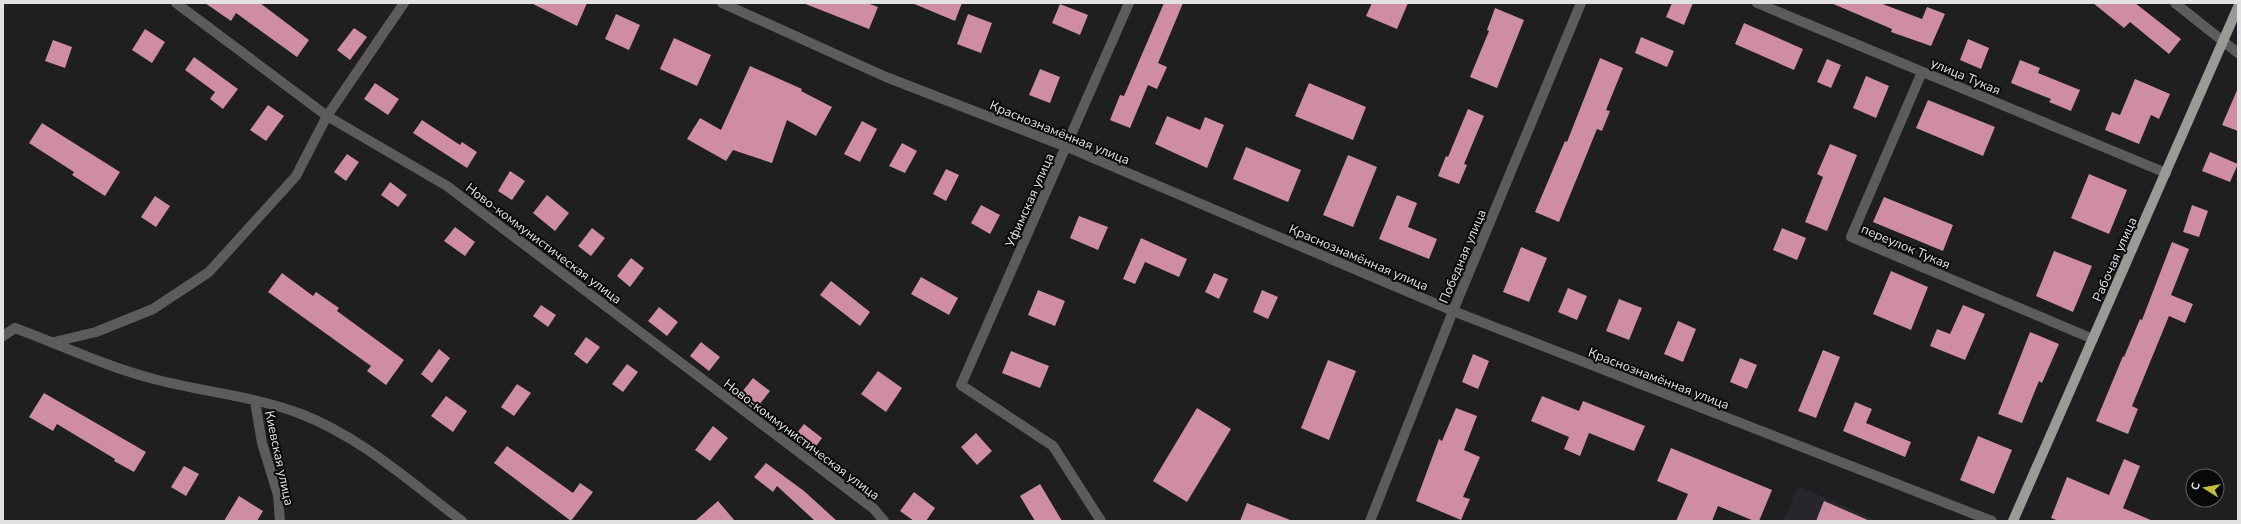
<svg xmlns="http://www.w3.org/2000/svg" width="2241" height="524" viewBox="0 0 2241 524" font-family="'Nunito Sans',sans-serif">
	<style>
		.built { fill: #28252d }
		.building { fill: #ce8da1 }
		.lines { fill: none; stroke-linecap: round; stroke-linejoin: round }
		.minor { stroke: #5d5c5b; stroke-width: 10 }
		.tertiary { stroke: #5d5c5b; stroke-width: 10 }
		.primary { stroke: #9c9a97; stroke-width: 10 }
		.labels { text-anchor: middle; stroke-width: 4; stroke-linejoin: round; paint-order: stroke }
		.street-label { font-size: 13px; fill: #e2e1e3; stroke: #09080a }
	</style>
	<rect width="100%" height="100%" fill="#1f1e21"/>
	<path class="built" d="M1798,486l80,35h-95z"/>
	<path class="building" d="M205,3h55l49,37 -12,17 -61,-44 -5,8z
		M531,3h56l-10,23z
		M803,3h64l11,4 -9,22z
		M912,3h50l-7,18z
		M1164,3h19l-25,60 9,4 -10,22 -9,-4 -18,43 -20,-8 10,-25 4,1z
		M1372,3h36l-11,26 -31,-13z
		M1672,3h21l-9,22 -18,-8z
		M1831,3h49l42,16 5,-12 18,7 -14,32 -40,-14 1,-3z
		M2093,3h42l46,36 -12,15 -39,-32 -6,6z
		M1060,4l28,11 -8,20 -28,-12z
		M1495,8l29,12 -27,68 -27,-11 19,-46 -2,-1z
		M616,14l24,11 -11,25 -24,-11z
		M968,14l24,9 -11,30 -24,-9z
		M1744,23l59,26 -9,21 -59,-26z
		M354,28l13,9 -17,23 -13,-10z
		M145,29l20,13 -13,21 -20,-13z
		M1641,37l33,14 -7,16 -32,-14z
		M674,38l37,17 -14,31 -37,-17z
		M1968,39l21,9 -8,21 -21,-9z
		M53,40l19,7 -7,21 -20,-7z
		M194,57l44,32 -15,20 -13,-10 5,-7 -30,-22z
		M1600,58l23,10 -17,42 4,1 -8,20 -5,-2 -38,93 -24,-10 30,-71 2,1z
		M1827,59l14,6 -10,23 -14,-6z
		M2020,60l20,8 -2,5 42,17 -9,21 -22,-9 2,-3 -40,-16z
		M750,66l52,23 -1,2 31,16 -16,29 -29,-16 -15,43 -39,-13 -7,11 -39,-22 13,-21 21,12z
		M1040,69l20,8 -10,26 -21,-8z
		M1866,76l23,10 -13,32 -23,-10z
		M2135,79l35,15 -11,25 -8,-4 -12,29 -34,-14 7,-18 8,3z
		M375,83l24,16 -11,16 -24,-16z
		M1309,83l57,24 -13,33 -58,-24z
		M2238,88v43l-16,-6z
		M1928,100l67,27 -12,29 -67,-28z
		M268,105l16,11 -18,25 -16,-11z
		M1468,109l16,7 -20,48 3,1 -8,19 -21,-8 8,-20 2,1z
		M1167,116l33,14 5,-13 19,8 -17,43 -52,-24z
		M422,120l38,25 2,-3 15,10 -10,16 -54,-35z
		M862,121l15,8 -17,33 -16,-8z
		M42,123l78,49 -15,24 -33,-21 2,-3 -45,-29z
		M902,143l15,8 -12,22 -16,-7z
		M1830,144l27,11 -30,76 -22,-9 18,-45 -6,-3z
		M1246,147l55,23 -13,32 -55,-23z
		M2210,152l28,12 -8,18 -28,-11z
		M347,154l12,8 -13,19 -12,-9z
		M1348,155l29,12 -24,60 -30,-12z
		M946,169l13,6 -13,26 -13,-7z
		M510,171l15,10 -13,19 -14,-9z
		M2089,174l38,16 -18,44 -38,-16z
		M390,182l17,13 -9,12 -17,-12z
		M547,195l22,18 -14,18 -22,-18z
		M1397,195l20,8 -9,24 29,12 -8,20 -50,-20z
		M155,196l15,10 -14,21 -15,-10z
		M1884,197l69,28 -10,26 -70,-29z
		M981,205l19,10 -10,19 -19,-11z
		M2192,205l16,6 -9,26 -16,-5z
		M1079,216l29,11 -10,23 -28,-12z
		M455,227l20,15 -10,14 -21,-15z
		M592,228l13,10 -14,18 -13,-10z
		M1782,228l24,10 -9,22 -24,-10z
		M1141,238l46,21 -8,18 -34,-15 -10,22 -12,-5z
		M2172,242l17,7 -18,46 22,9 -8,19 -16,-7 -37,90 6,3 -10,25 -32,-13 27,-65 1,1 16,-38 2,1z
		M1521,247l26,11 -18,44 -26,-10z
		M2054,251l38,15 -19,46 -37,-16z
		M631,258l13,10 -14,19 -13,-11z
		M1891,271l37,16 -17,43 -38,-16z
		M282,273l31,23 3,-4 23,16 -2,3 67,49 -18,25 -19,-14 4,-5 -103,-74z
		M1214,273l14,6 -9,20 -14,-7z
		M921,277l37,21 -9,17 -38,-21z
		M831,281l39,31 -10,14 -40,-31z
		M1568,288l19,8 -10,24 -19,-8z
		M1038,290l27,11 -10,25 -27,-11z
		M1262,290l16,7 -10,22 -15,-7z
		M1619,299l23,9 -13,32 -23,-9z
		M541,305l15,10 -8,12 -15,-11z
		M1963,305l22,9 -20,46 -35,-14 7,-17 13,5z
		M659,307l19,15 -11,14 -19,-15z
		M1678,321l18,8 -13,33 -19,-8z
		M2030,332l29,12 -17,39 -3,-2 -17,42 -24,-9z
		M586,337l14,10 -13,17 -13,-10z
		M701,342l19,15 -11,14 -19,-15z
		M439,349l11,9 -18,25 -11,-9z
		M1823,350l17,7 -24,61 -18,-7z
		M1011,351l38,15 -9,22 -38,-15z
		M1473,354l16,7 -11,28 -16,-7z
		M1740,358l17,7 -10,24 -17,-7z
		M1328,360l28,11 -27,69 -28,-12z
		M627,364l11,8 -15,20 -11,-8z
		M878,371l24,17 -16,24 -25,-18z
		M753,378l17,13 -15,19 -17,-13z
		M517,384l14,9 -17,23 -13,-9z
		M44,393l102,59 -12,20 -20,-11 1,-2 -58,-35 -4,7 -24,-14z
		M446,396l21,15 -14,21 -22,-16z
		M1542,396l37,15 4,-10 62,25 -11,25 -45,-18 -9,23 -16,-7 5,-12 -38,-16z
		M1855,402l17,7 -6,14 45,19 -6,15 -62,-26z
		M1197,408l34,21 -44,73 -34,-21z
		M1456,408l21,8 -13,34 16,7 -17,40 7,2 -9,21 -45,-19 23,-62 3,2z
		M804,424l18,14 -11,15 -18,-15z
		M713,426l15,12 -18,23 -15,-11z
		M976,433l16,18 -15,14 -16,-18z
		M1978,436l34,14 -18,44 -34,-14z
		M507,446l66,47 7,-10 13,9 -22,29 -77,-58z
		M1671,448l101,42 -13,31h-5l-36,-15 -6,15h-36l12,-27 -31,-13z
		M2124,459l16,7 -17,42 30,13h-94l-8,-3 16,-41 42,18z
		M766,463l38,28 33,30h-22l-38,-35 -4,6 -19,-15z
		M184,466l15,8 -13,22 -15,-9z
		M1040,484l22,37h-27l-15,-25z
		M914,492l21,16 -9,13h-12l-14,-10z
		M239,496l24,15 -6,10h-33z
		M718,501l17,20h-40z
		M1824,501l46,20h-54z
		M1247,503l43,17v1h-50z"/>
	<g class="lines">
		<path class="minor" d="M176,3l151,113 120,70 427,323 10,12
			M1757,3l409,170
			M2175,3l63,50
			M1922,72l-71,165 242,102
			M3,336l12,-8c46,17 92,39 139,51 49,13 100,17 147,35 60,23 110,69 161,107
			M54,342l42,-10 57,-23 56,-37 87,-96 31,-60 77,-113
			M255,401l7,42 16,52 2,26
			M1101,521l-48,-75 -92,-61 168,-382
			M1370,521l83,-210 128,-308"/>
		<path class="tertiary" d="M722,3l164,74 181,70 386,164 539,210"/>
		<path class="primary" d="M2013,521l225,-514"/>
	</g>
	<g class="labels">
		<g class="street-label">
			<text transform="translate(1966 76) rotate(23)" y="5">улица Тукая</text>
			<text transform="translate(1060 132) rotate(22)" y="5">Краснознамённая улица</text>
			<text transform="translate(1029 200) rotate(-66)" y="5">Уфимская улица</text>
			<text transform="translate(544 243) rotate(37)" y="5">Ново-коммунистическая улица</text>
			<text transform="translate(1906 246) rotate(23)" y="5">переулок Тукая</text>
			<text transform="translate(1462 256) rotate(-67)" y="5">Победная улица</text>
			<text transform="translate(1359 257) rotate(23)" y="5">Краснознамённая улица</text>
			<text transform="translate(2114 259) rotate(-66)" y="5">Рабочая улица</text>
			<text transform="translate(1659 378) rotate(21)" y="5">Краснознамённая улица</text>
			<text transform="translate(802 439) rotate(37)" y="5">Ново-коммунистическая улица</text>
			<text transform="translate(280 458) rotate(78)" y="5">Киевская улица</text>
		</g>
	</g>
	<rect width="2241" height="524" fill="none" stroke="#e2e1e3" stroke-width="8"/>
	<g transform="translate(2205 488) rotate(281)"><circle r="19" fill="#09080a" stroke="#605f61"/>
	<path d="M0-3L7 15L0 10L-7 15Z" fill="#c6bc3c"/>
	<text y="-6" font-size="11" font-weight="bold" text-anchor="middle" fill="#e2e1e3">С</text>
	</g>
</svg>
